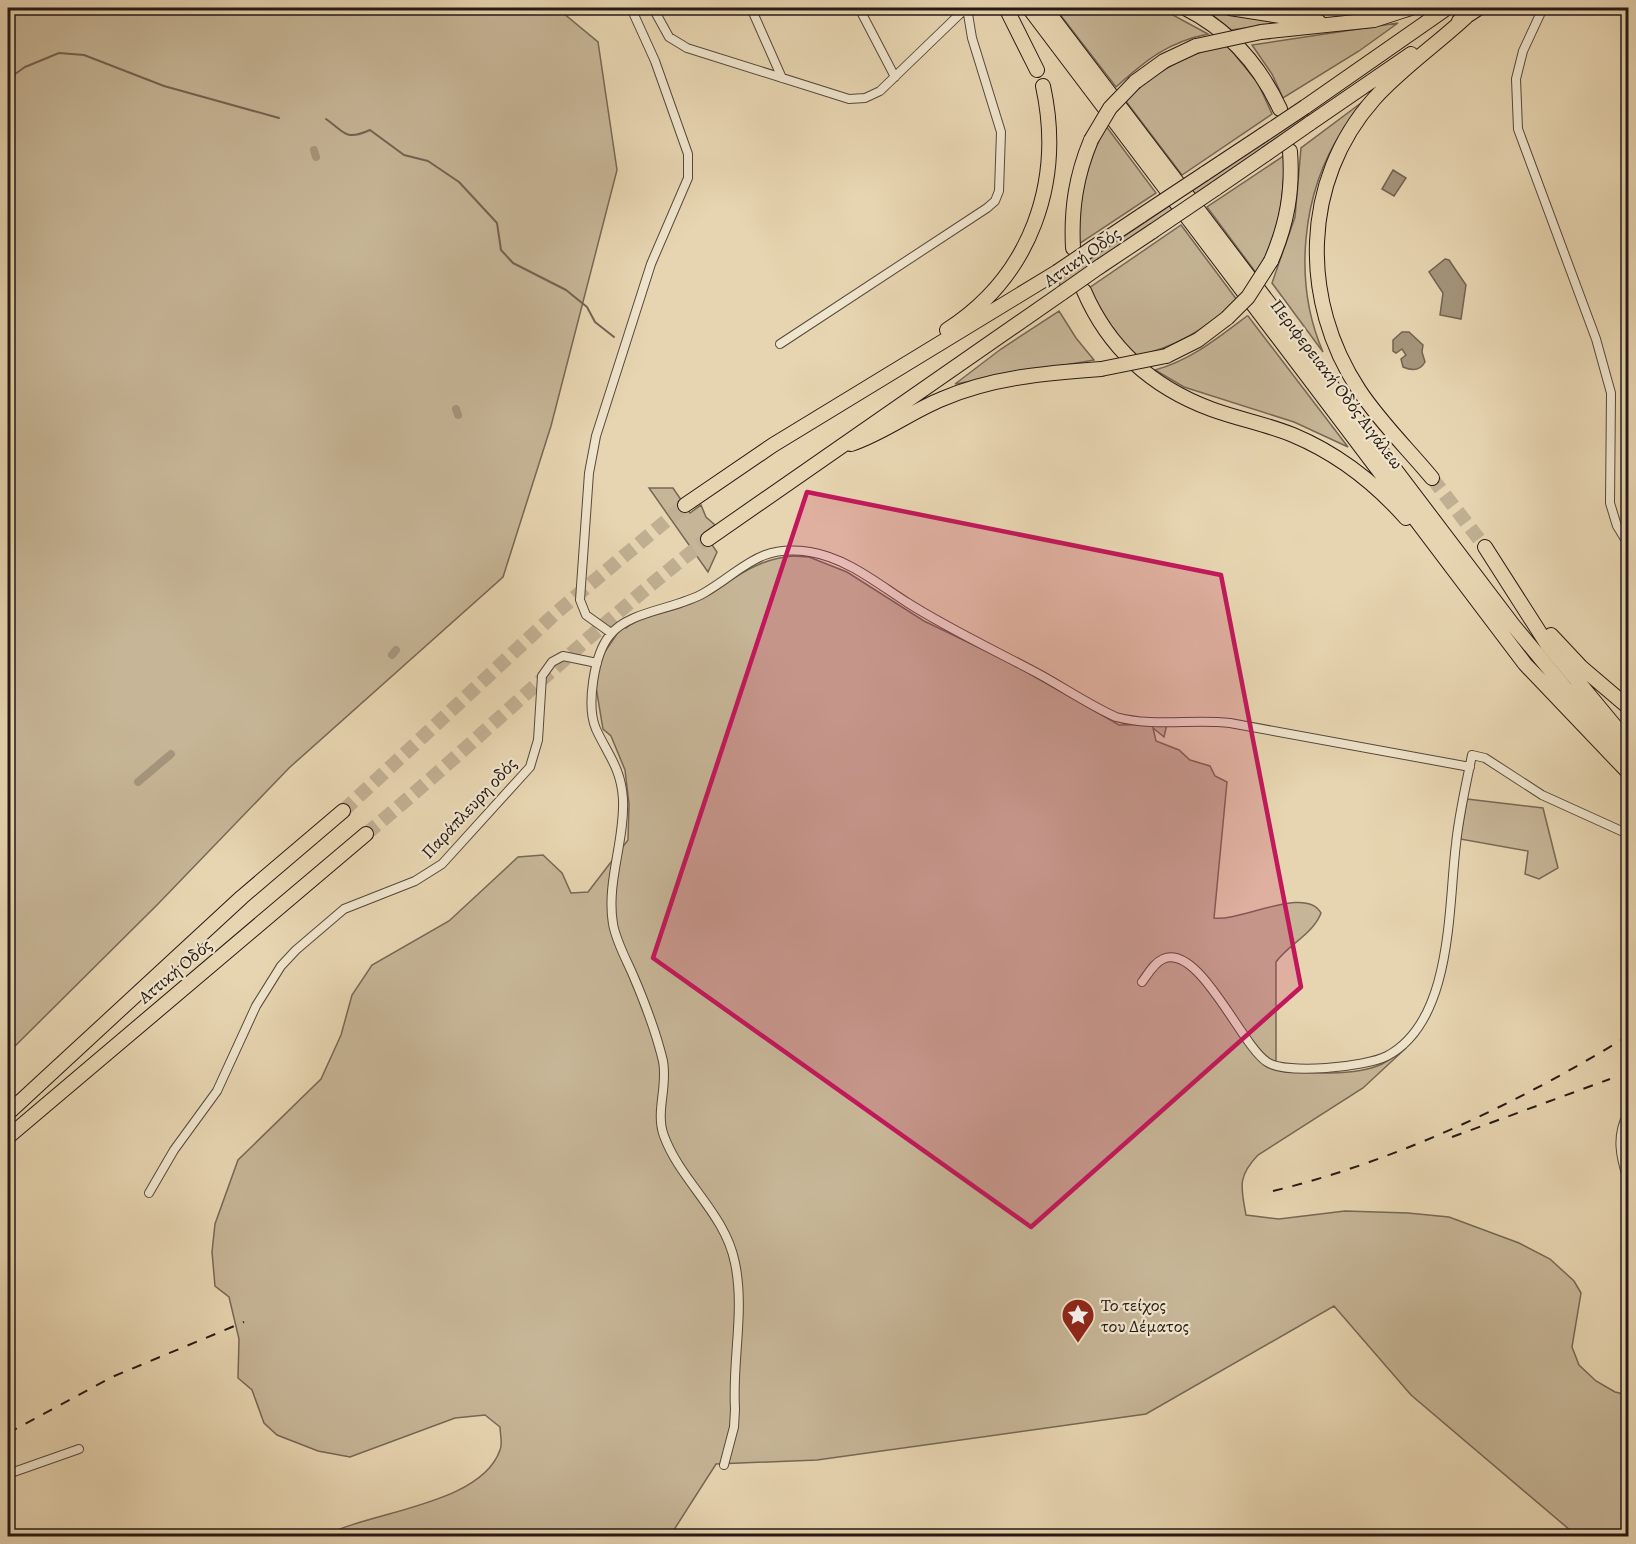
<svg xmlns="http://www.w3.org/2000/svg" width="1636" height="1544" viewBox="0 0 1636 1544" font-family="Alegreya,serif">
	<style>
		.green { fill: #c6b596; stroke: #766755; stroke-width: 1.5 }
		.water { fill: #a5957c; stroke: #726352; stroke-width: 1.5 }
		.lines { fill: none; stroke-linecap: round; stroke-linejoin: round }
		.stream { stroke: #726352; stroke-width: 2 }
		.canal { stroke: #a5957c; stroke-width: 8 }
		.motorway-tunnel { stroke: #c0af92; stroke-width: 14; stroke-dasharray: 14 7; stroke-linecap: butt }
		.minor-casing { stroke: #56483b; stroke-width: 10 }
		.motorway-casing { stroke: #261914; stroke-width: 16 }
		.minor { stroke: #efe4cc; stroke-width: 8 }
		.motorway { stroke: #e7d5b1; stroke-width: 14 }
		.rail { stroke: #261914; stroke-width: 2; stroke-dasharray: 10 10; stroke-linecap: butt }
		.motorway-bridge-casing { stroke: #261914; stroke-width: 16; stroke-linecap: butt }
		.motorway-bridge { stroke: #e7d5b1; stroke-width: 14 }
		.marked { fill: #c2185b; fill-opacity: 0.2; stroke: #c2185b; stroke-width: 4.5; stroke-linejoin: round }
		.labels { text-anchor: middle; stroke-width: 4.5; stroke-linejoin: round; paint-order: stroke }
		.street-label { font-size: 18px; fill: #261914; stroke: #efe4cc }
		.poi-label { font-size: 18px; fill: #261914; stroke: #efe4cc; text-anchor: start }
	</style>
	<rect width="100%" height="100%" fill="#e7d5b1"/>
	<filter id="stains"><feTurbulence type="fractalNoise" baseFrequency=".00333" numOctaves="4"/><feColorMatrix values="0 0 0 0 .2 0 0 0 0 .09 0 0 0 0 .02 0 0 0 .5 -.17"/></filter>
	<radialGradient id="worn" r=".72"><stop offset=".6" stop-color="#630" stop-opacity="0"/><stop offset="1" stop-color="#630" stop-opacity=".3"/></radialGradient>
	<path class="green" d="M8,8h549l41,34 19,128 -66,256 -48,151 -214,191 -132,137 -149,148z
		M1055,8h105l48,26c-40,8 -62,26 -92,53z
		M1205,9l86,13 -60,8z
		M1398,23l-39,28 -76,47 -11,-24 -20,-29z
		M1226,44l32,39 14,31 -90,61 -57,-75c29,-28 62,-46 101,-56z
		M1369,97c-9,11 -18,21 -26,33 -42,63 -50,153 -20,222l-51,-69 23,-66 6,-69z
		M1307,113l1,4 -248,169 -1,-6z
		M1106,126l50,67 -77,51c-2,-42 7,-80 27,-118z
		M1285,155c-2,47 -5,77 -28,119l-50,-67z
		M1181,225l56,75c-30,29 -62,47 -103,57l-26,-32 -19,-37z
		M1059,311l17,27 18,22 -139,24 46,-35z
		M1247,316h1l100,131 -54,-25 -110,-35 -29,-17c36,-10 63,-32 92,-54z
		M649,488h24l17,25 11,-8 5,12 9,8 -11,8 13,19 -9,20z
		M793,556l16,1 38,15 77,49 87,42 108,62 48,-1 -3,13 -11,-9 3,13 23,9 11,10 20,6 5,10 12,6 -13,136c26,4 92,-33 107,-5 -7,20 -33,32 -45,49v108c30,3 79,7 106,-6 9,-5 16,-11 24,-16l-43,40 -105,67c-21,22 -17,32 -12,60l33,4 66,-8 63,2 41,4 70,26 31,16 24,22 7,12 -9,54 7,18 17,16 19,11 13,3v141h-51l-166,-141 -77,-89 -188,108 -329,46 -101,4 -46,72h-346c47,-25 157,-31 176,-86 3,-6 0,-16 0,-23l-15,-12 -30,3 -105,39 -32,-6 -41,-16 -13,-12 -12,-33 -14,-12 1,-39 -10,-42 -14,-11 -3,-34 3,-28 23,-64 83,-81 20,-44 11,-40 20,-30 77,-44 69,-64 25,-2 19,18 9,20 17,-1 40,-52 1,-36 -4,-34 -14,-34 -8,-7 -8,-48 9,-28 19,-28 3,3c15,-13 37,-14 56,-21 42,-16 63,-47 111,-51z
		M1467,799l76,9 15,60 -19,11 -14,-5 3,-23 -68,-12z"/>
	<path class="water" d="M1393,170l13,8 -12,18 -12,-7z
		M1445,259l4,1 17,25 -5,34 -21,-4 3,-22 -14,-21z
		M1402,332h7l14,13 -1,7 3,10c-5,9 -13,9 -22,5l-2,-8 5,-4 -4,-6 -6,4 -3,-2v-11z"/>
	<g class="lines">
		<path class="stream" d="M8,79l17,-12 34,-14 25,2 80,31 115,32
			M326,119c20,14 19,22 44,11l34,25 24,6 31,21 38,41 4,27 12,13 53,27 21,17 8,15 19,15"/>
		<path class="canal" d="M314,150l2,7
			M456,409l2,6
			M392,655l4,-5
			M138,782l33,-28"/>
		<path class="motorway-tunnel" d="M1432,478l53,69
			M343,811l214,-199 128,-107
			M366,834c116,-96 223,-203 342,-295"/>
		<g class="minor-casing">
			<path id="minor" d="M653,8l16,29 18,11 162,51 16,-1 15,-7 86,-83
				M751,8l31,70
				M859,8l36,69
				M1543,8l-20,43 -7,28 2,50 78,210 15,54 -1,110 7,23 11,18
				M780,344l207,-136 8,-7 4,-10 2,-59 -29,-94 -5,-30
				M611,633l-25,-18 -6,-15 9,-127 7,-37 55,-172 37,-86v-24l-33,-93 -24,-53
				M1142,982c6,-8 12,-19 21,-23 36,-16 78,86 104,103 19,13 99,5 120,-6 66,-35 61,-148 69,-212 3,-30 10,-59 16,-89l13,3 57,37 86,39
				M1628,1113c-12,23 -8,43 0,67
				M149,1193l25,-43 43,-59 39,-85 25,-40 15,-16 48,-41 71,-28 27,-17 88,-97 8,-27 4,-64 10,-14 11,-6 34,7
				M724,1465l10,-38 1,-18c-3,-49 10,-98 0,-146 -10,-50 -54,-81 -71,-127 -9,-24 4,-49 -1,-75 -7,-29 -18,-58 -30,-86 -7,-16 -17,-34 -20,-51 -7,-42 12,-83 10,-125 -2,-31 -15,-44 -27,-70 -10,-23 -2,-75 14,-94 18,-24 67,-26 94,-42 40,-23 53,-49 106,-41 37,6 68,32 98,51 41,26 86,47 129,70 26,14 52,32 79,44 36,10 77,2 114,6l240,44
				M8,1474l71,-25"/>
		</g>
		<g class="motorway-casing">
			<path id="motorway" d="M1006,8l31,62
				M1029,8l496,656 103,108
				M1045,8l468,617 52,63 63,66
				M1185,8c44,22 74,56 95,101
				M1230,8l89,14
				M1459,21l20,-13
				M1261,32l113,-12 37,-12
				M1135,82l29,-21 32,-15
				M1305,107l142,-99
				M1309,124l102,-70
				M1204,174l59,-39
				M1215,189l51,-35
				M1094,247l48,-32
				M1073,248c-2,-39 3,-72 18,-108
				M1271,261c16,-37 22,-70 19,-110
				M1099,267l54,-36
				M1084,291c25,58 68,96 127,118 27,10 55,15 82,26 43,18 82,48 113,83
				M947,330c84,-54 117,-148 96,-244
				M1166,356l32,-16 29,-22
				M851,444c33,-11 59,-32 91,-45 51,-22 105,-26 159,-30
				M1432,478c-24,-29 -52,-56 -73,-88 -59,-89 -58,-209 15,-291 27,-30 63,-55 92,-82
				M685,505l88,-60 284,-173
				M708,539l354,-246
				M1485,547l62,97 81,98
				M1551,635l30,32 47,40
				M8,1113l234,-216 101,-86
				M8,1137l358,-303"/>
		</g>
		<use href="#minor" class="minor"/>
		<use href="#motorway" class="motorway"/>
		<path class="rail" d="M1452,1137l158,-58
			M1273,1191c124,-30 247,-89 355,-155
			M8,1433l104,-56 132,-55"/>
		<g class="motorway-bridge-casing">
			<path id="motorway-bridge" d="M1196,46l65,-14
				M1263,135l42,-28
				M1091,140l19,-32 25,-26
				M1266,154l43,-30
				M1142,215l62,-41
				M1153,231l62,-42
				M1057,272l37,-25
				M1062,293l37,-26
				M1227,318l21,-21 23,-36
				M1101,369l65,-13"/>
		</g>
		<use href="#motorway-bridge" class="motorway-bridge"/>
	</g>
	<path class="marked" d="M807,492l414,83 80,412 -270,240 -378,-269z"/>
	<defs>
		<g id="sight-pin" transform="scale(1.725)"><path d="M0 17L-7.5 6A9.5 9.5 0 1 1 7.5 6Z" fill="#8f2418" stroke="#efe4cc"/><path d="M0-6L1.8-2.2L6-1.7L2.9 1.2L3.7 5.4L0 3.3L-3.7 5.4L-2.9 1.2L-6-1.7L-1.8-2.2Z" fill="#fff"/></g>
	</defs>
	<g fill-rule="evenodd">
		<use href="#sight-pin" x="1078" y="1315"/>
	</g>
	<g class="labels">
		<g class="street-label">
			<text transform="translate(1082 257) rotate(-35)" y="6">Αττική Οδός</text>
			<text transform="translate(1337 384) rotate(53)" y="6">Περιφερειακή Οδός Αιγάλεω</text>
			<text transform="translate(469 808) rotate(-47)" y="6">Παράπλευρη οδός</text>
			<text transform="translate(175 971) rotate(-40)" y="6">Αττική Οδός</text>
		</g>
		<g class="poi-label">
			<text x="1101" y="1311">Το τείχος<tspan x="1101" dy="21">του Δέματος</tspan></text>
		</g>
	</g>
	<rect width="1636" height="1544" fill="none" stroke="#e7d5b1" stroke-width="30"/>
	<rect x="9" y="9" width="1618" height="1526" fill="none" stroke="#261914" stroke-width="3"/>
	<rect x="15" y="15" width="1606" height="1514" fill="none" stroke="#261914" stroke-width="1.5"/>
	<rect width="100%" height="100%" filter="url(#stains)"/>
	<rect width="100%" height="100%" fill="url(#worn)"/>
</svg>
